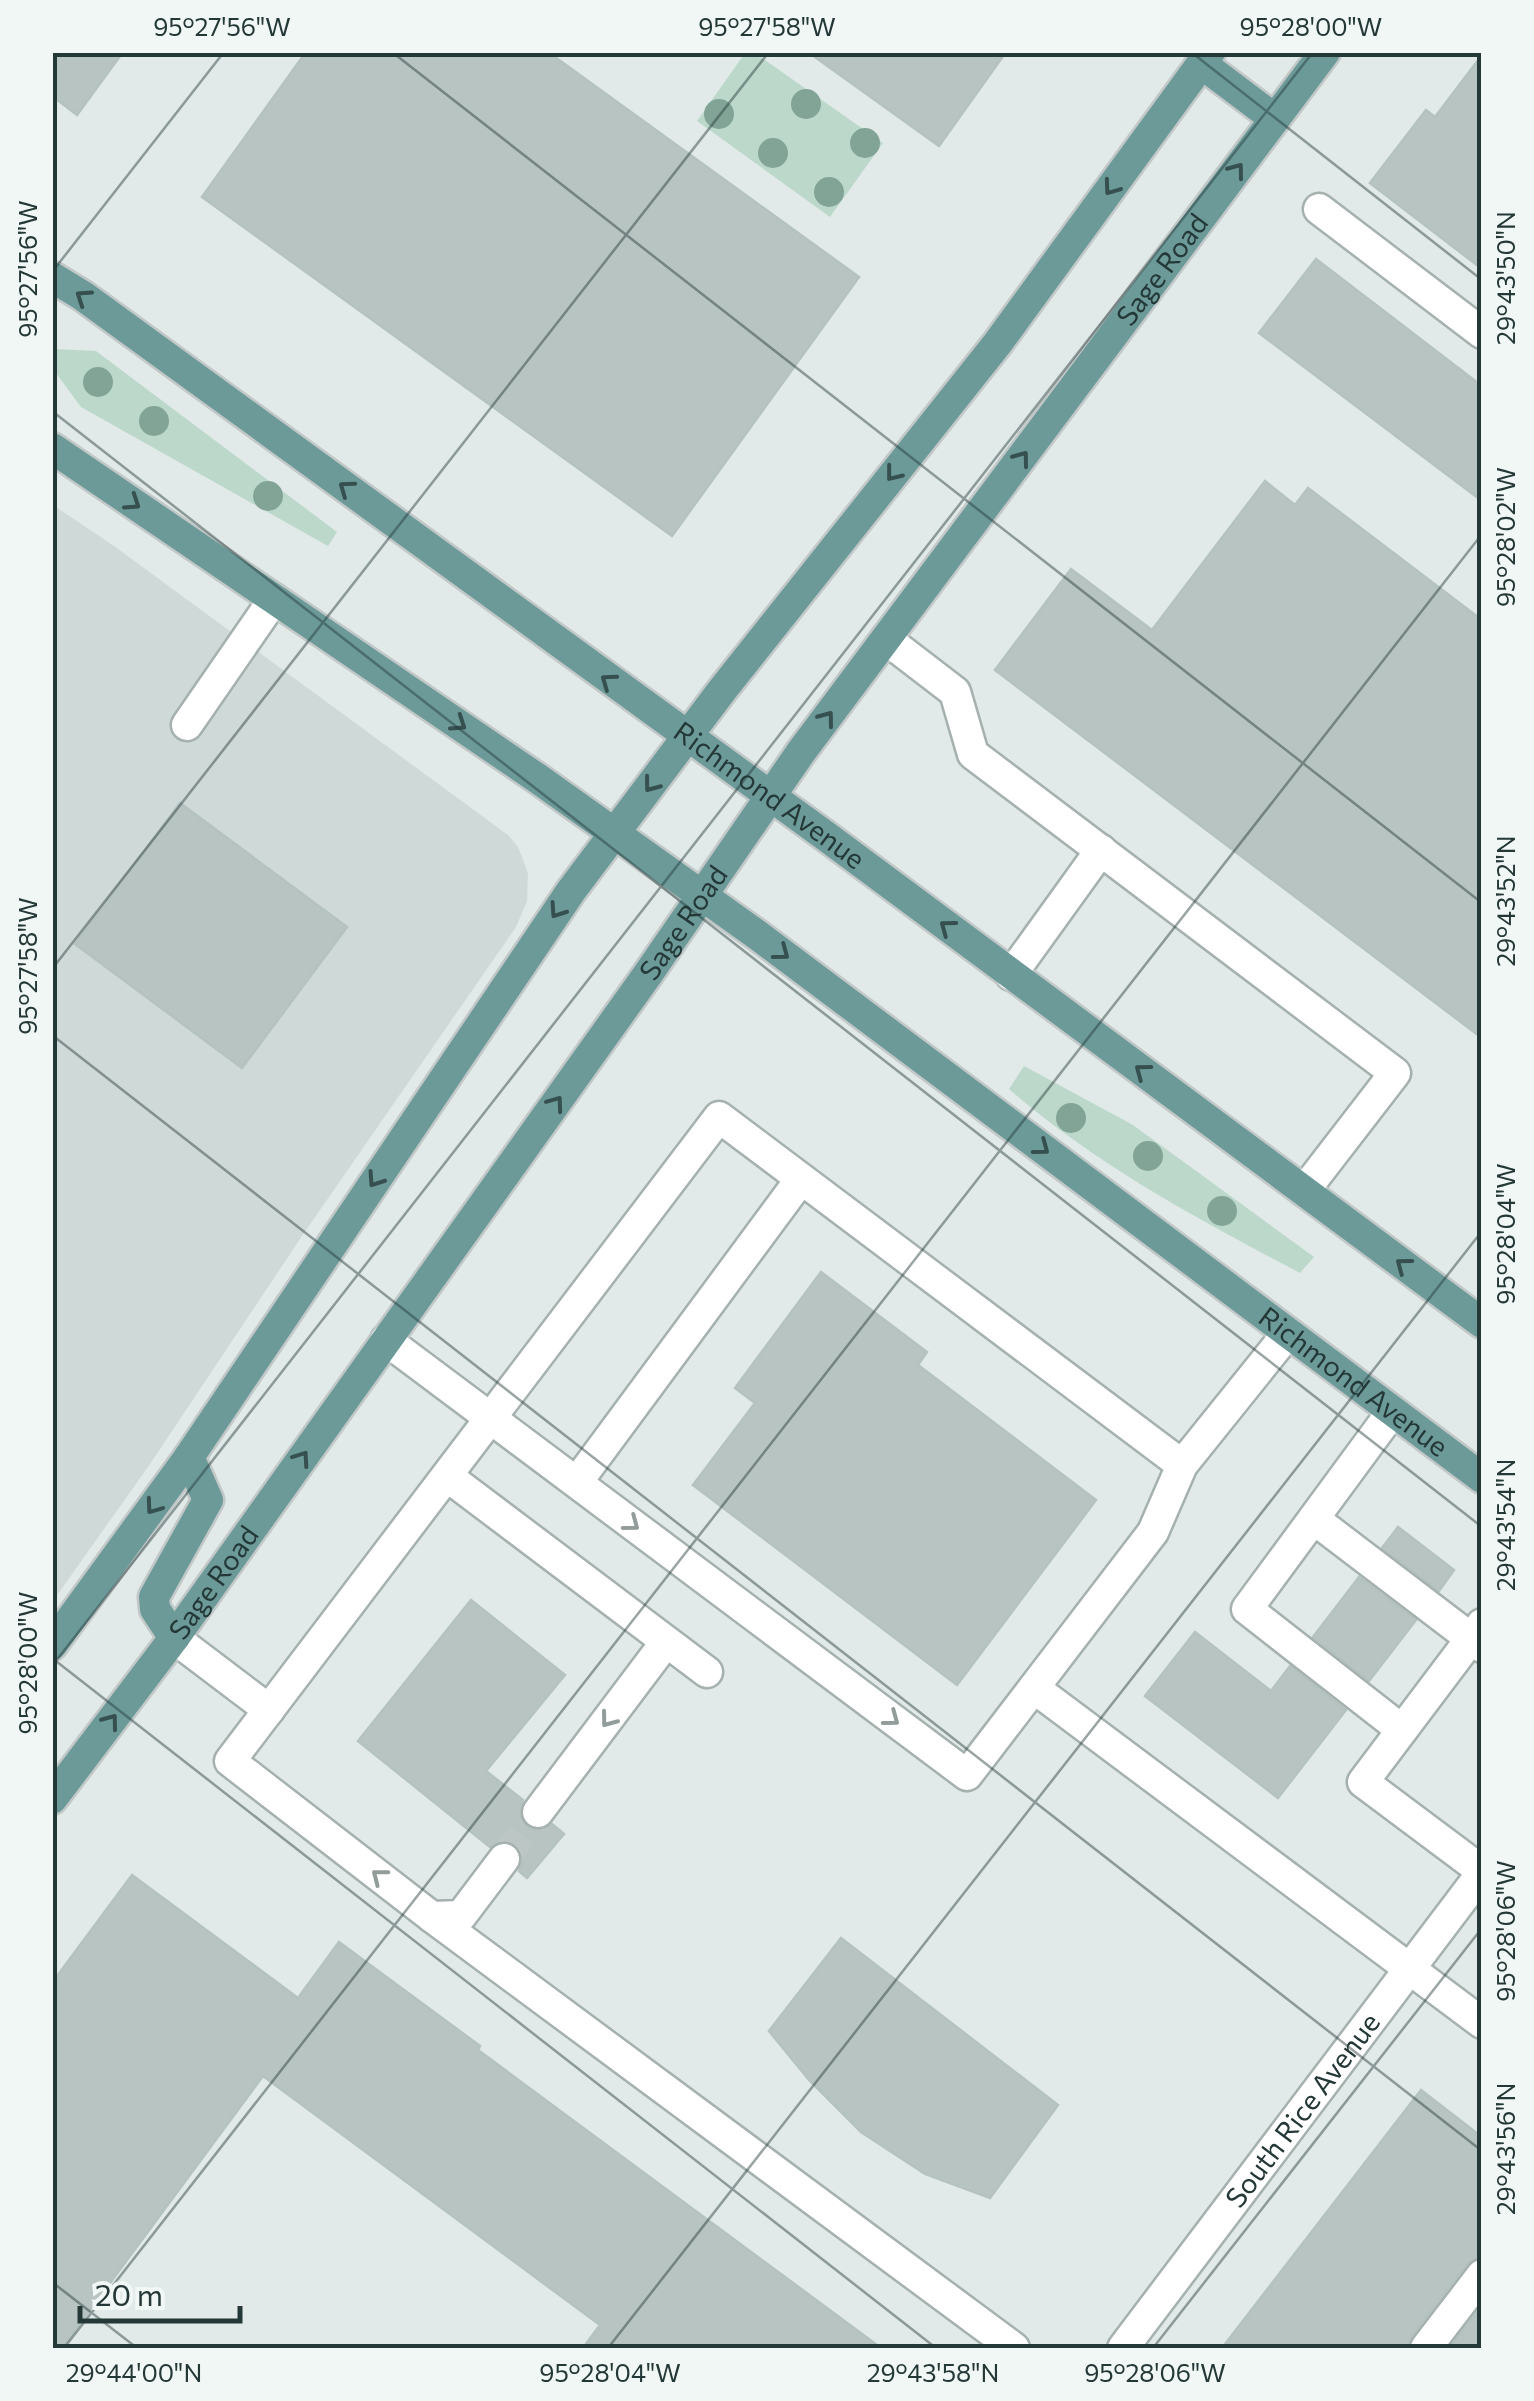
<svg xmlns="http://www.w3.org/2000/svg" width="1534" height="2401" viewBox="0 0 1534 2401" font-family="Commissioner,sans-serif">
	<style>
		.built { fill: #cfd9d7 }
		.green { fill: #bcd8cb }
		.building { fill: #b7c4c1; stroke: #b4c2c0; stroke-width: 2.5 }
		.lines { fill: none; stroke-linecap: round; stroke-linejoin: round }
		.minor-tunnel { stroke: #bbc6c5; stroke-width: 30; stroke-dasharray: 30 15; stroke-linecap: butt }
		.minor-casing { stroke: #a5b1af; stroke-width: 35 }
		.major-casing { stroke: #c2c7c7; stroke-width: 35 }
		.minor { stroke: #fff; stroke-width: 30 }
		.major { stroke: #6b9a99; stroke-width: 30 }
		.tree { fill: #81a497 }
		.oneway { stroke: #365050 }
		.oneway2 { stroke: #929c9b }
		.ticks { fill: none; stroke: #243837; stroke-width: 2.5; stroke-opacity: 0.45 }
		.labels { text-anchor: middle; stroke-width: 8; stroke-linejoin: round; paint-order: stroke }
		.street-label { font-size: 28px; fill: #243837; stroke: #f1f7f5 }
		.neatline { fill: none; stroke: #243837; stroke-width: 4 }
		.ticks-label { font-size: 25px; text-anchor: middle; fill: #243837 }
	</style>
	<rect width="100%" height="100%" fill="#e1eae8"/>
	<path class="built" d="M53,505l61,41 394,289 10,12 10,26 -1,28 -11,26 -214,309 -152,228 -97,137z"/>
	<path class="green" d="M745,53h10l128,90 -53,74 -133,-96z
		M53,349l43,2 241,181 -9,14 -247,-139 -28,-38z
		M1024,1066l109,59 181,132 -14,16c-102,-54 -204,-108 -291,-184z"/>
	<path class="building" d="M52,52h71l-46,63 -25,-19z
		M306,52h242l311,225 -187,259 -470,-339z
		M808,52h198l-67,94z
		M1482,55v214l-112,-86 56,-73 9,7z
		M1316,259l166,127v115l-223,-168z
		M1265,481l30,24 13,-17 174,132v418l-487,-368 76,-101 81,61z
		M180,803l167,124 -105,141 -167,-124z
		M821,1272l106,80 -9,13 178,135 -139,185 -264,-200 62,-82 -20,-15z
		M1398,1527l56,43 -15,21 -57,-43z
		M1359,1577l57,43 -47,61 -56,-44z
		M471,1600l94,75 -79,96 37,29 -4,11 7,15 11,5 15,-7 12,10 -37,44 -8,-7 4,-11 -7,-15 -11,-5 -15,7 -132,-106z
		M1195,1632l76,59 19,-25 56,44 -68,88 -133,-102z
		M132,1875l166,123 41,-56 141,104 -2,4 403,298h-298l17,-23 -337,-249 -201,272h-10v-365z
		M841,1938l217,167 -68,93 -65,-24 -64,-42 -52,-52 -40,-49z
		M1421,2090l61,47v120l-15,7 -56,73 -3,11h-186z
		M1482,2306v42h-33z"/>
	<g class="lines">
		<path class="minor-tunnel" d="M504,1859l34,-47"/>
		<g class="minor-casing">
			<g id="minor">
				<path d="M1319,209l163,124"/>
				<path d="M886,639l69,53 18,62 422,319 -91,118"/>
				<path d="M187,725l87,-126"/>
				<path d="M1011,975l90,-125"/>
				<path d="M386,1340l581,435 186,-243 29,-67 106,-132"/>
				<path d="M1392,1412l-145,197 155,121"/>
				<path d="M447,1476l260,196"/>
				<path d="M577,1482l224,-303"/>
				<path d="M1314,1519l168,128"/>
				<path d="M1482,1624l-119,158 119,89"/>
				<path d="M174,1638l95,72"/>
				<path d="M1034,1688l448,335"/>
				<path d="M538,1812l128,-170"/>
				<path d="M504,1859l-43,57 -29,1 -202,-156 489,-644 463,348"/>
				<path d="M432,1917l582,431"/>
				<path id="s1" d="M1123,2348l359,-475"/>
				<path d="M1426,2348l56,-73"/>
			</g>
		</g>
		<g class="major-casing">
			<g id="major">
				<path d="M1202,64l73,55"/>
				<path id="s2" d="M52,277l31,19 744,541 655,486"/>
				<path id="s3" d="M52,448l485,330 219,156 726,544"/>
				<path d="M174,1638l-19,-29 -1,-12 54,-97 -19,-43"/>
				<path d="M52,1645l137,-188 382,-566 152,-202 274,-345 213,-292"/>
				<path id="s4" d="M52,1799l122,-161 474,-664 153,-222 524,-700"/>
			</g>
		</g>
		<use href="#minor" class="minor"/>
		<use href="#major" class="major"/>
	</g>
	<g class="tree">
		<circle cx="806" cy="104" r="15"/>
		<circle cx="719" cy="114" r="15"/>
		<circle cx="865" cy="143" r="15"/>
		<circle cx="773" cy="153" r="15"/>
		<circle cx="829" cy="192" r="15"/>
		<circle cx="98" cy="382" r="15"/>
		<circle cx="154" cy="421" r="15"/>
		<circle cx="268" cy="496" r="15"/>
		<circle cx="1071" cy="1118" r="15"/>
		<circle cx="1148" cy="1156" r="15"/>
		<circle cx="1222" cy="1211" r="15"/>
	</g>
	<defs><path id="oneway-chevron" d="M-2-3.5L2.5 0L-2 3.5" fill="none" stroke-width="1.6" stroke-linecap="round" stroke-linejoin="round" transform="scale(2.5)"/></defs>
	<g class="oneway">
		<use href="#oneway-chevron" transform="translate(1237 170) rotate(-53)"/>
		<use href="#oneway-chevron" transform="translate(1111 188) rotate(126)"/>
		<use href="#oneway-chevron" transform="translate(83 297) rotate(-146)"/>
		<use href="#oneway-chevron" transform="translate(1022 458) rotate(-53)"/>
		<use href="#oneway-chevron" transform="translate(893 474) rotate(128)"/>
		<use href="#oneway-chevron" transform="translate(346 488) rotate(-144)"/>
		<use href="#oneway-chevron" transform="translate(133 503) rotate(34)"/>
		<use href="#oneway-chevron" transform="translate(608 681) rotate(-144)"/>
		<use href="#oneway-chevron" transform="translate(827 718) rotate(-53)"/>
		<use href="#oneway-chevron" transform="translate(459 724) rotate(34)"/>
		<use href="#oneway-chevron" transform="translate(651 785) rotate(127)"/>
		<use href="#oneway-chevron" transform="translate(557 911) rotate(124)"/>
		<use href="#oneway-chevron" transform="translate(947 927) rotate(-143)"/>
		<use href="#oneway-chevron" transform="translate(782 953) rotate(37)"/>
		<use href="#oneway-chevron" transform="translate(1142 1071) rotate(-143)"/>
		<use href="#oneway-chevron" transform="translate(556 1103) rotate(-54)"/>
		<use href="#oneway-chevron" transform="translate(1042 1148) rotate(37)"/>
		<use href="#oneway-chevron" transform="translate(375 1180) rotate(124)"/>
		<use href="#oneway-chevron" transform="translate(1403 1265) rotate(-143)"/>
		<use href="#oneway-chevron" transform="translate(302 1458) rotate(-55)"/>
		<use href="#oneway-chevron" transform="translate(153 1507) rotate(126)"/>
		<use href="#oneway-chevron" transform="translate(111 1721) rotate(-53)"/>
	</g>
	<g class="oneway2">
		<use href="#oneway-chevron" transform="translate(632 1524) rotate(37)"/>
		<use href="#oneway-chevron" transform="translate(892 1719) rotate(37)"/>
		<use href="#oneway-chevron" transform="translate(608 1720) rotate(127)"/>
		<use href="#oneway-chevron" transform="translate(379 1876) rotate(-142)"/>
	</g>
	<path class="ticks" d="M392,52l1090,851M1191,52l291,228M52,272l172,-220M52,411l1430,1116M52,969l717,-917M52,1035l1430,1116M52,1658l884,690M52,1666l1261,-1614M52,2282l85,66M64,2348l1418,-1814M608,2348l874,-1117M1153,2348l329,-420"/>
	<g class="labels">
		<g class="street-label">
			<text dy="10" stroke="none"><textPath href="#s4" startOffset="1890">Sage Road</textPath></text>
			<text dy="10" stroke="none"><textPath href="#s2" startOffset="885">Richmond Avenue</textPath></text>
			<text dy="10" stroke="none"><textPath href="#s4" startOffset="1080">Sage Road</textPath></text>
			<text dy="10" stroke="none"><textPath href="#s3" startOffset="1602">Richmond Avenue</textPath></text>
			<text dy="10" stroke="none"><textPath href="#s4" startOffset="270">Sage Road</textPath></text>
			<text dy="10" stroke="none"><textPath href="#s1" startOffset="298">South Rice Avenue</textPath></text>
		</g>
	</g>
	<rect width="1534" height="2401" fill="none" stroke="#f1f7f5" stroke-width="110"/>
	<path d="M80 2306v15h160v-15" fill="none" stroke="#243837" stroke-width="5"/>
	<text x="95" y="2306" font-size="30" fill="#243837" stroke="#f1f7f5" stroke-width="8" paint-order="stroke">20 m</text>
	<rect x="55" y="55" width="1424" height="2291" class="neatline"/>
	<g class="ticks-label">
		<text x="222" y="36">95°27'56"W</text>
		<text x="767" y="36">95°27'58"W</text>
		<text x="1311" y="36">95°28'00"W</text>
		<text transform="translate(28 269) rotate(-90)" y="9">95°27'56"W</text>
		<text transform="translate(1506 278) rotate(-90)" y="9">29°43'50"N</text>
		<text transform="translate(1506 537) rotate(-90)" y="9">95°28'02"W</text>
		<text transform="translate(1506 901) rotate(-90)" y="9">29°43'52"N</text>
		<text transform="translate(28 966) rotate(-90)" y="9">95°27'58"W</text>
		<text transform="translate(1506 1234) rotate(-90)" y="9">95°28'04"W</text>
		<text transform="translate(1506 1525) rotate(-90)" y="9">29°43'54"N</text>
		<text transform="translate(28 1663) rotate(-90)" y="9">95°28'00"W</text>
		<text transform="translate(1506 1931) rotate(-90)" y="9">95°28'06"W</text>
		<text transform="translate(1506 2149) rotate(-90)" y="9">29°43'56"N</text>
		<text x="134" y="2382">29°44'00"N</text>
		<text x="610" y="2382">95°28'04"W</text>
		<text x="933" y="2382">29°43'58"N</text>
		<text x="1155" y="2382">95°28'06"W</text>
	</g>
</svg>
